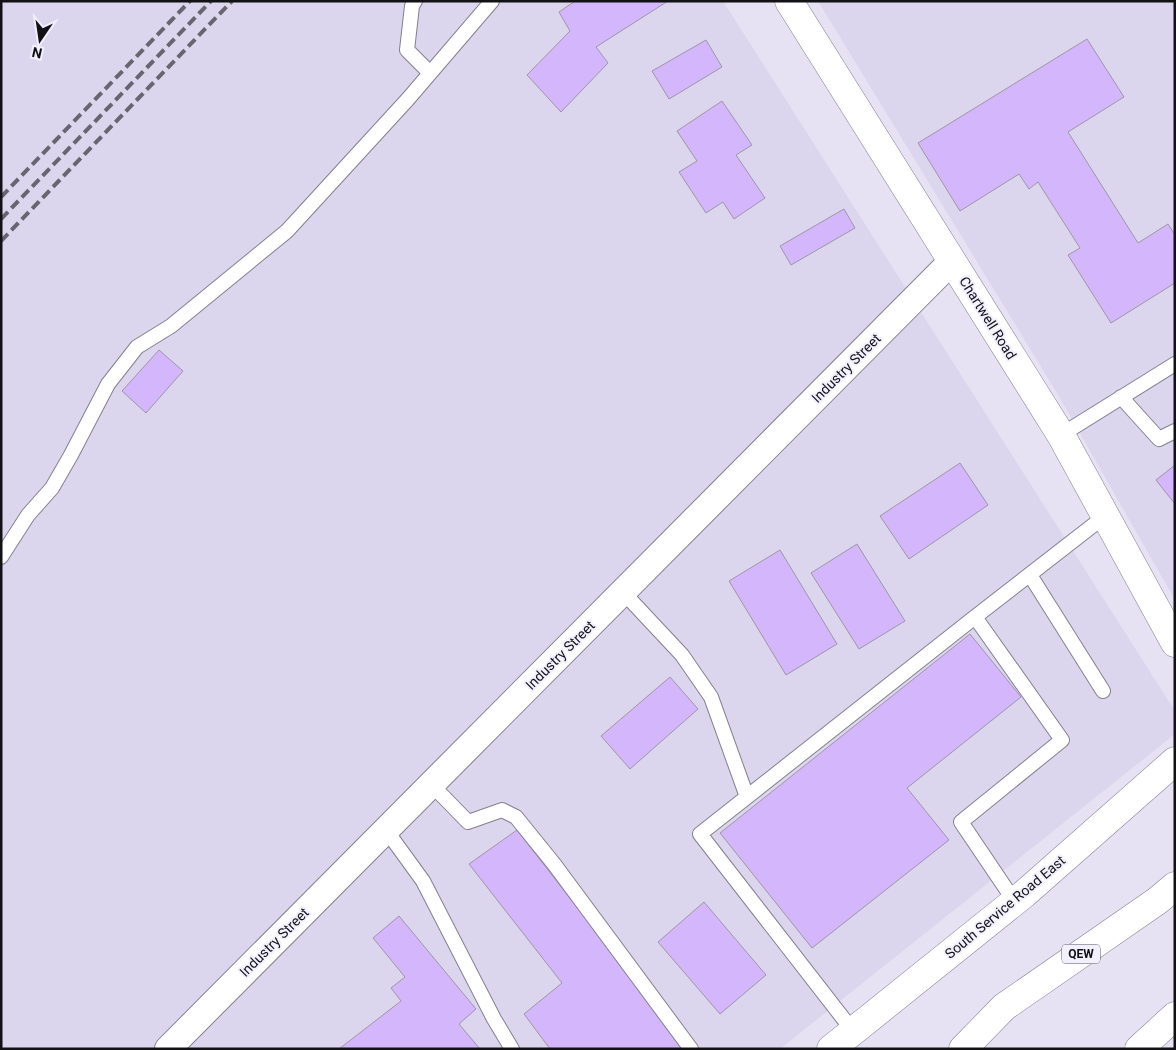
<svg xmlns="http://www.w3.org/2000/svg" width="1176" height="1050" viewBox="0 0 1176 1050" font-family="Roboto,sans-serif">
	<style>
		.built { fill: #dbd6ed }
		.building { fill: #d3b6fc; stroke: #9c97a5 }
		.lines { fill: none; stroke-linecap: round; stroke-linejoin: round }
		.lane-casing { stroke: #84808f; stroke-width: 16 }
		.street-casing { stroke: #84808f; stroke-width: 28 }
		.secondary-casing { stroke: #84808f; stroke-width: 29 }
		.highway-casing { stroke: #84808f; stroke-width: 29 }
		.lane { stroke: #fff; stroke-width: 14 }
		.street { stroke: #fff; stroke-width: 26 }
		.secondary { stroke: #fff; stroke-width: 28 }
		.highway { stroke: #fff; stroke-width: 28 }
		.rail { stroke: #67656f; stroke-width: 4; stroke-dasharray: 10 5; stroke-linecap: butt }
		.labels { text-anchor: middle; stroke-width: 4; stroke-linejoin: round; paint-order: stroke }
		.shield { fill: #f3f0fd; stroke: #56545b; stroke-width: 1 }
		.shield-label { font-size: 12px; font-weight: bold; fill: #121116 }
		.street-label { font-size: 14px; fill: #121116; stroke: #f3f0fd }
	</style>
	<rect width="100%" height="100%" fill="#e6e2f3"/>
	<path class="built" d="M1,1h722l452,710v23l-395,315h-779z
		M818,1h357v599l-118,-207z"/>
	<path class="building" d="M575,1h93l-72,46 12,16 -47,49 -34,-37 43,-44 -11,-19z
		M1087,39l37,58 -56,35 70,111 30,-19 7,11v48l-64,40 -43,-68 12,-7 -42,-66 -9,7 -10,-15 -59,37 -42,-68z
		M706,40l16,27 -53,32 -17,-28z
		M722,101l30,44 -16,10 29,43 -31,21 -11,-17 -17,11 -27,-41 18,-11 -20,-30z
		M844,209l11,19 -64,37 -11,-19z
		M159,350l24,21 -37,42 -24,-22z
		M960,463l28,42 -79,54 -29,-43z
		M1175,465v39l-19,-24z
		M857,544l48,77 -46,28 -48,-76z
		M780,550l57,94 -51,31 -57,-94z
		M970,634l51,63 -114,91 42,52 -137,108 -92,-115z
		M670,677l28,32 -68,60 -29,-33z
		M517,830l170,219h-137l-26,-35 38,-31 -93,-119z
		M704,902l62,73 -46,39 -62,-72z
		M399,916l77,93 -17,15 21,25h-141l62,-48 -10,-13 14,-11 -32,-39z"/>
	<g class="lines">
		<g class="lane-casing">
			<path id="lane" d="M415,1l-3,5 -5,44 23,23
				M1121,397l38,42 16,-8
				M1061,435l114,-71
				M1,557l27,-42 24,-27 19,-33 37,-71 29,-37 34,-21 116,-95 121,-132 84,-98
				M1030,575l73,116
				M623,592l59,63 29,42 36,100
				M431,784l37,38 34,-12 14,7 38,47 137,185
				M386,830l37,51 71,138 18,30
				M1015,902l-54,-80 101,-82 -87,-123 130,-101
				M853,1031l-153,-197 275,-217"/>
		</g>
		<g class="street-casing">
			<path id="street" d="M168,1049l784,-788"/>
		</g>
		<g class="secondary-casing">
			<path id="secondary" d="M789,1l272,434 114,208
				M831,1049l193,-155 151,-133"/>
		</g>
		<g class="highway-casing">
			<path id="highway" d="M963,1049l41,-42 153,-106 18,-15
				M1139,1049l36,-33"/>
		</g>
		<use href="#lane" class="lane"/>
		<use href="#street" class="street"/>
		<use href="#secondary" class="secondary"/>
		<use href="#highway" class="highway"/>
		<path class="rail" d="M1,197l189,-196
			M1,219l210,-218
			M1,241l231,-240"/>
	</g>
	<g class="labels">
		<rect class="shield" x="1062" y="944.5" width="38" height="19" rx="4"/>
		<g class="shield-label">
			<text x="1081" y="958">QEW</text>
		</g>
		<g class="street-label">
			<text transform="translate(988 318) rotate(58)" y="5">Chartwell Road</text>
			<text transform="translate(846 368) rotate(-45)" y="5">Industry Street</text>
			<text transform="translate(560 655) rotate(-45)" y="5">Industry Street</text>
			<text transform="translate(1005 907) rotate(-40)" y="5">South Service Road East</text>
			<text transform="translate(274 942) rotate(-45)" y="5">Industry Street</text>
		</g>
	</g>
	<rect width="1176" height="1050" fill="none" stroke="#121116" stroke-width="5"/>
	<g transform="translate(40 40) rotate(193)" stroke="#f3f0fd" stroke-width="4" paint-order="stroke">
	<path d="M0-4L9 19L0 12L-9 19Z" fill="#121116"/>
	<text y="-8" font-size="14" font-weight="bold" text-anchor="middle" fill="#121116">N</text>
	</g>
</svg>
